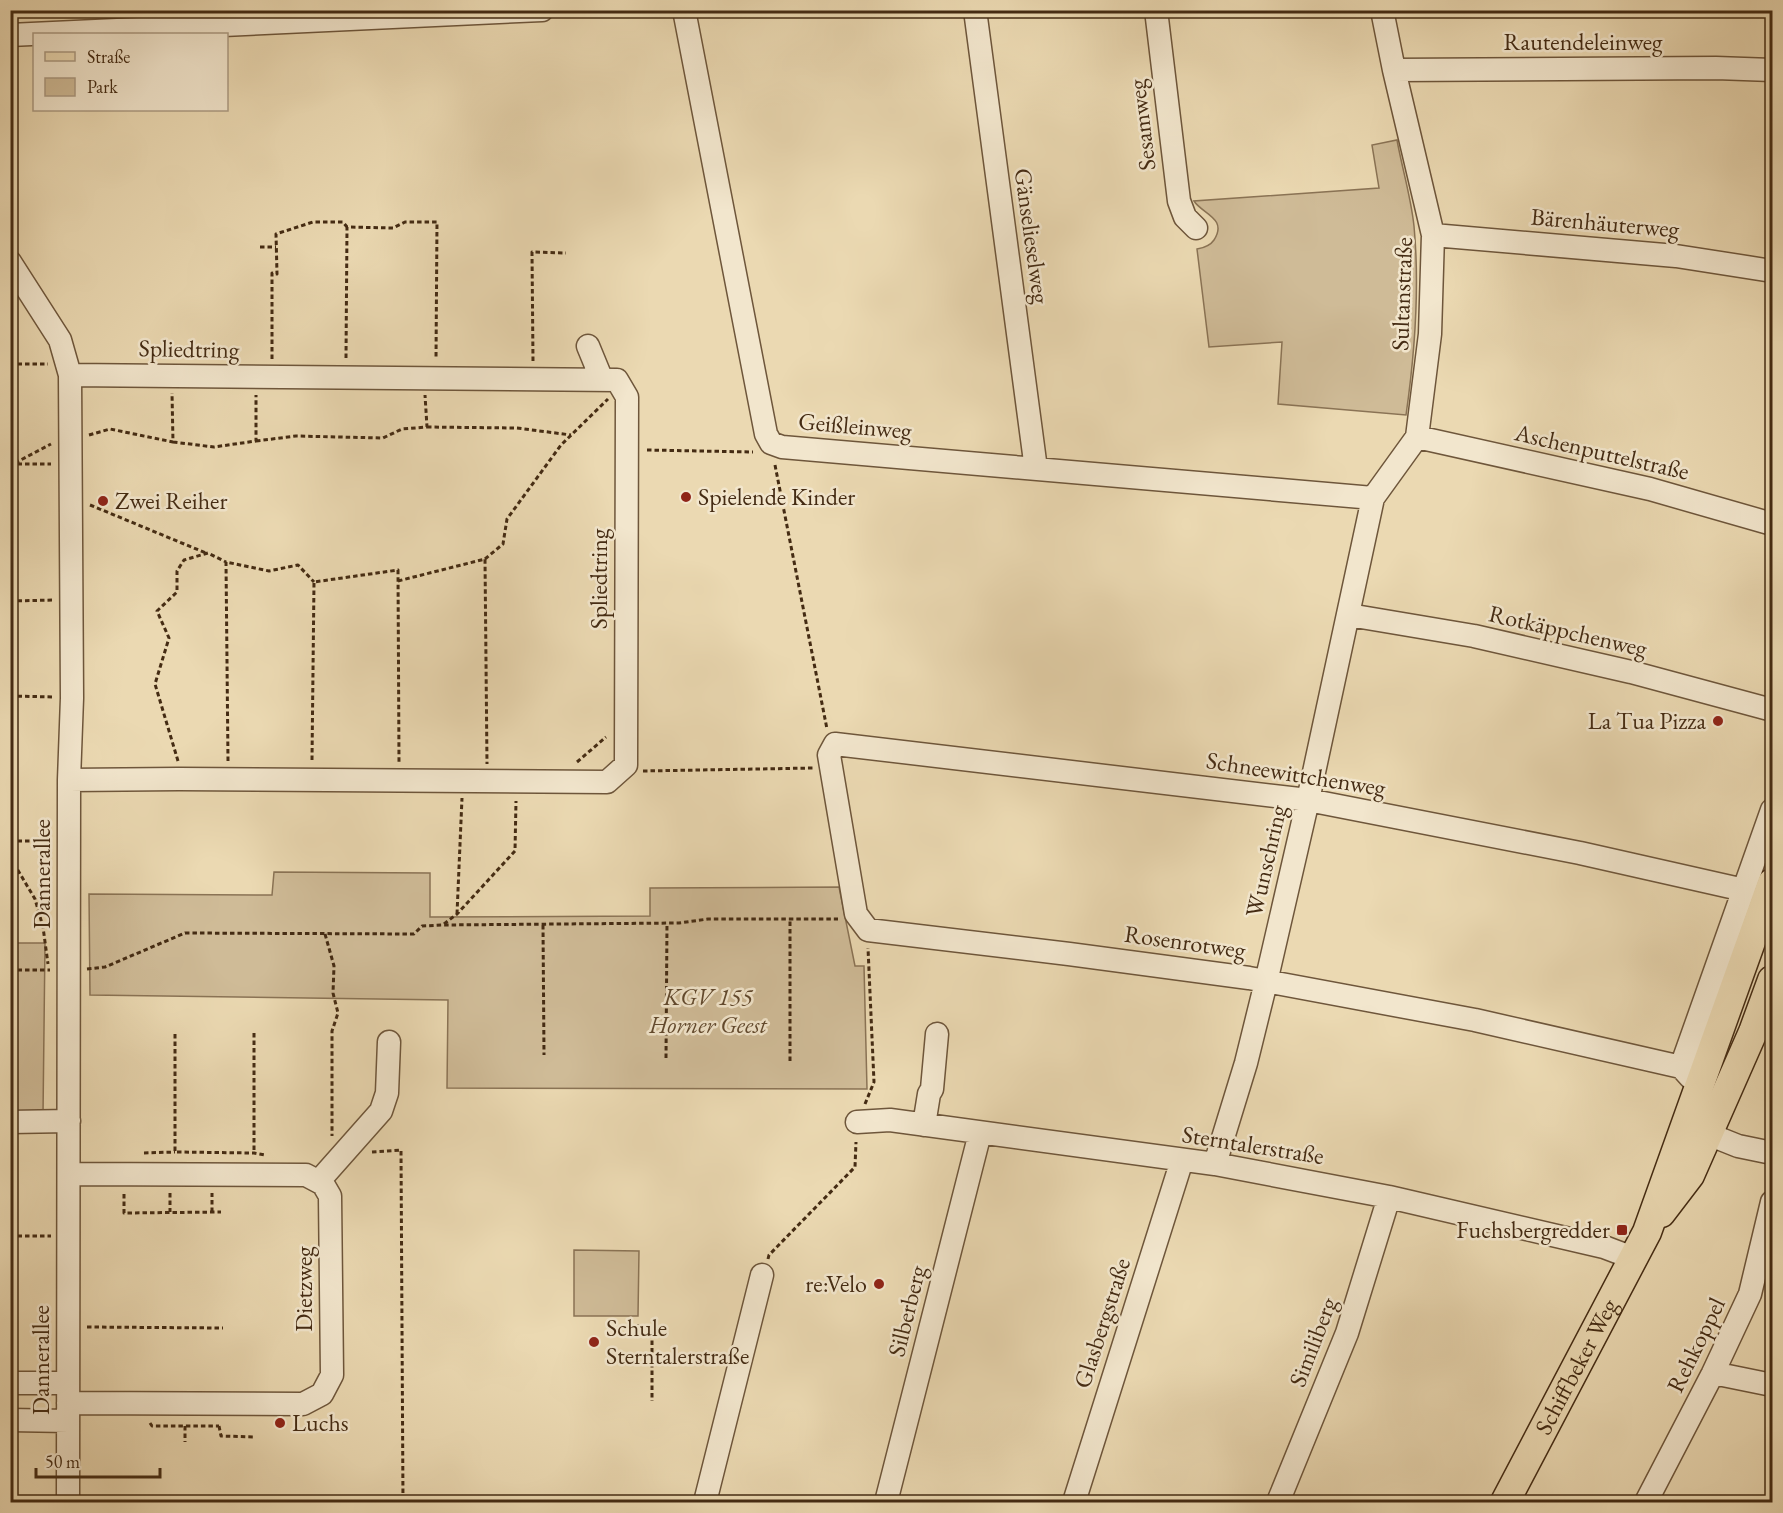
<svg xmlns="http://www.w3.org/2000/svg" width="1783" height="1513" viewBox="0 0 1783 1513" font-family="'EB Garamond',serif">
	<style>
		.green { fill: #cfbb97; stroke: #8a7355; stroke-width: 1.5 }
		.lines { fill: none; stroke-linecap: round; stroke-linejoin: round }
		.minor-casing { stroke: #6e563b; stroke-width: 25 }
		.major-casing { stroke: #442b13; stroke-width: 31 }
		.path { stroke: #442b13; stroke-width: 3; stroke-dasharray: 4.5 3; stroke-linecap: butt }
		.minor { stroke: #f2e6cd; stroke-width: 22 }
		.major { stroke: #ebd9b2; stroke-width: 28 }
		.poi-dot { fill: #8f2418; stroke: #f2e6cd; stroke-width: 2 }
		.labels { text-anchor: middle; stroke-width: 5; stroke-linejoin: round; paint-order: stroke }
		.street-label { font-size: 24px; fill: #442b13; stroke: #f2e6cd }
		.poi-label { font-size: 24px; fill: #442b13; stroke: #f2e6cd; text-anchor: start }
		.park-label { font-size: 24px; font-style: italic; fill: #60482d; stroke: #f2e6cd }
	</style>
	<rect width="100%" height="100%" fill="#ebd9b2"/>
	<filter id="stains"><feTurbulence type="fractalNoise" baseFrequency=".00333" numOctaves="4"/><feColorMatrix values="0 0 0 0 .2 0 0 0 0 .09 0 0 0 0 .02 0 0 0 .5 -.17"/></filter>
	<radialGradient id="worn" r=".72"><stop offset=".6" stop-color="#630" stop-opacity="0"/><stop offset="1" stop-color="#630" stop-opacity=".3"/></radialGradient>
	<path class="green" d="M1397,140c5,28 14,57 17,86 6,64 1,126 -8,189l-128,-11 4,-62 -73,5 -12,-98c6,-1 13,-3 17,-9 14,-22 -12,-26 -20,-39l185,-13 -7,-43z
		M274,872l156,1v44l220,-1v-28l189,-1 16,79h9l3,123 -420,-1 1,-88 -358,-5 -1,-101 183,1z
		M11,943h34l-2,172h-32z
		M574,1250l65,1 -1,65h-64z"/>
	<g class="lines">
		<g class="minor-casing">
			<path id="minor" d="M684,10l82,424 5,9 11,4 591,51
				M975,10l61,459
				M1156,10l23,191 6,16 11,11
				M10,35l532,-25
				M1394,70l322,-2 56,2
				M1433,235l243,21 96,15
				M10,262l50,78 10,35 2,323 -3,82 -1,722
				M588,346l14,34
				M1417,437l233,52 122,35
				M1349,615l125,21 157,36 141,38
				M69,780l110,-1 428,3 19,-17 1,-368 -10,-17 -547,-5
				M1681,1067l-206,-47 -226,-42 -180,-24 -201,-24 -12,-16 -27,-159 6,-11 473,56 272,53 164,37
				M1690,1077l-9,-10 91,-257
				M10,1122l59,-1
				M857,1122l33,-2 325,44 174,33 215,50 29,11
				M924,1125l5,-31 3,-5 5,-55
				M1693,1128l45,18 34,7
				M1215,1164l31,-101 20,-81 42,-182 65,-302 44,-61 13,-103 3,-99 -39,-165 -12,-60
				M319,1181l62,-70 6,-18 2,-51
				M1713,1373l59,12
				M10,1383h58
				M68,1403l235,1 19,-10 10,-19 -2,-179 -7,-12 -17,-9 -237,-1
				M10,1420l58,1
				M705,1502l57,-227
				M886,1502l94,-369
				M1074,1502l108,-342
				M1278,1502l69,-169 42,-136
				M1646,1502l67,-129 37,-79 22,-92"/>
		</g>
		<g class="major-casing">
			<g id="major">
				<path d="M1661,1213l29,-38 63,-143 19,-52"/>
				<path id="s1" d="M1505,1502l142,-270 125,-349"/>
			</g>
		</g>
		<path class="path" d="M260,247h16
			M346,358l1,-131 46,1 12,-6h32l-1,137
			M272,359v-86l5,1 -1,-40 37,-12h30l4,5
			M533,361l-1,-109 34,1
			M10,364h38
			M427,427l90,1 54,7
			M89,435l21,-6 63,13 -1,-49
			M256,441l40,-5 87,2 19,-9 25,-2 -2,-32
			M173,442l41,5 42,-6v-46
			M647,450l106,2
			M15,463l36,-19
			M10,464h41
			M775,465l52,264
			M90,505l116,48
			M485,559l18,-15 4,-25 54,-74 47,-46
			M398,581l87,-22 2,205
			M10,601l44,-1
			M10,696l44,1
			M312,760l2,-178 84,-12 1,192
			M178,761l-23,-77 14,-46 -12,-27 20,-19v-21l7,-11 24,-7 18,9
			M228,761l-2,-199 43,9 29,-6 16,17
			M577,762l29,-25
			M643,771l171,-3
			M10,841h41
			M10,857l25,42 8,28 5,37
			M457,914l5,-116
			M444,924l13,-10 58,-63 1,-50
			M543,925l1,130
			M325,934l9,32 -1,27 5,20 -6,18v105
			M87,969l18,-2 80,-34 229,1 8,-8 21,-1 236,-2 29,-4h130
			M10,970h40
			M254,1033v120
			M175,1034v118l79,1 11,2
			M666,1058l1,-135
			M790,1061v-142
			M865,1104l9,-22 -6,-134
			M372,1152l29,-2 2,352
			M144,1153l31,-1
			M170,1193v19
			M124,1194v19l97,-1
			M212,1212v-19
			M10,1236h41
			M768,1259l1,-4 86,-88 1,-25
			M629,1326h23v75
			M87,1327l136,1
			M150,1423l2,3h67
			M185,1426v16
			M219,1426l2,10 33,1
			M10,1501l39,1"/>
		<use href="#minor" class="minor"/>
		<use href="#major" class="major"/>
	</g>
	<g class="poi-dot">
		<circle cx="686" cy="497" r="6"/>
		<circle cx="103" cy="501" r="6"/>
		<circle cx="1718" cy="721" r="6"/>
		<rect x="1616" y="1224" width="12" height="12" rx="3"/>
		<circle cx="879" cy="1284" r="6"/>
		<circle cx="594" cy="1342" r="6"/>
		<circle cx="280" cy="1423" r="6"/>
	</g>
	<g class="labels">
		<g class="street-label">
			<text x="1583" y="50">Rautendeleinweg</text>
			<text transform="translate(1142 125) rotate(-97)" y="8">Sesamweg</text>
			<text transform="translate(1605 223) rotate(5)" y="8">Bärenhäuterweg</text>
			<text transform="translate(1032 236) rotate(82)" y="8">Gänselieselweg</text>
			<text transform="translate(1402 294) rotate(-88)" y="8">Sultanstraße</text>
			<text transform="translate(189 349) rotate(1)" y="8">Spliedtring</text>
			<text transform="translate(855 426) rotate(5)" y="8">Geißleinweg</text>
			<text transform="translate(1602 452) rotate(13)" y="8">Aschenputtelstraße</text>
			<text transform="translate(599 579) rotate(-90)" y="8">Spliedtring</text>
			<text transform="translate(1568 631) rotate(13)" y="8">Rotkäppchenweg</text>
			<text transform="translate(1296 774) rotate(9)" y="8">Schneewittchenweg</text>
			<text transform="translate(1266 861) rotate(-77)" y="8">Wunschring</text>
			<text transform="translate(42 874) rotate(-90)" y="8">Dannerallee</text>
			<text transform="translate(1185 942) rotate(8)" y="8">Rosenrotweg</text>
			<text transform="translate(1253 1145) rotate(9)" y="8">Sterntalerstraße</text>
			<text transform="translate(304 1289) rotate(-90)" y="8">Dietzweg</text>
			<text transform="translate(907 1311) rotate(-76)" y="8">Silberberg</text>
			<text transform="translate(1102 1323) rotate(-72)" y="8">Glasbergstraße</text>
			<text transform="translate(1313 1342) rotate(-69)" y="8">Similiberg</text>
			<text transform="translate(1696 1345) rotate(-64)" y="8">Rehkoppel</text>
			<text transform="translate(41 1360) rotate(-90)" y="8">Dannerallee</text>
			<text dy="8" stroke="none"><textPath href="#s1" startOffset="153">Schiffbeker Weg</textPath></text>
		</g>
		<g class="poi-label">
			<text x="698" y="505">Spielende Kinder</text>
			<text x="115" y="509">Zwei Reiher</text>
			<text x="1706" y="729" text-anchor="end">La Tua Pizza</text>
			<text x="1610" y="1238" text-anchor="end">Fuchsbergredder</text>
			<text x="867" y="1292" text-anchor="end">re:Velo</text>
			<text x="606" y="1336">Schule<tspan x="606" dy="28">Sterntalerstraße</tspan></text>
			<text x="292" y="1431">Luchs</text>
		</g>
		<g class="park-label">
			<text x="708" y="1005">KGV 155<tspan x="708" dy="28">Horner Geest</tspan></text>
		</g>
	</g>
	<rect width="1783" height="1513" fill="none" stroke="#ebd9b2" stroke-width="36"/>
	<rect x="12" y="12" width="1759" height="1489" fill="none" stroke="#442b13" stroke-width="3"/>
	<rect x="18" y="18" width="1747" height="1477" fill="none" stroke="#442b13" stroke-width="1.5"/>
	<rect x="33" y="33" width="195" height="78" fill="#f2e6cd" stroke="#ac9b83" stroke-width="1.5"/>
	<rect x="45" y="52" width="30" height="9" fill="#ebd9b2" stroke="#ac9b83" stroke-width="1.5"/>
	<text x="87" y="63" font-size="18" fill="#442b13">Straße</text>
	<rect x="45" y="78" width="30" height="18" fill="#cfbb97" stroke="#ac9b83" stroke-width="1.5"/>
	<text x="87" y="93" font-size="18" fill="#442b13">Park</text>
	<path d="M36 1468v9h124v-9" fill="none" stroke="#442b13" stroke-width="3"/>
	<text x="45" y="1468" font-size="18" fill="#442b13" stroke="#f2e6cd" stroke-width="4.5" paint-order="stroke">50 m</text>
	<rect width="100%" height="100%" filter="url(#stains)"/>
	<rect width="100%" height="100%" fill="url(#worn)"/>
</svg>
